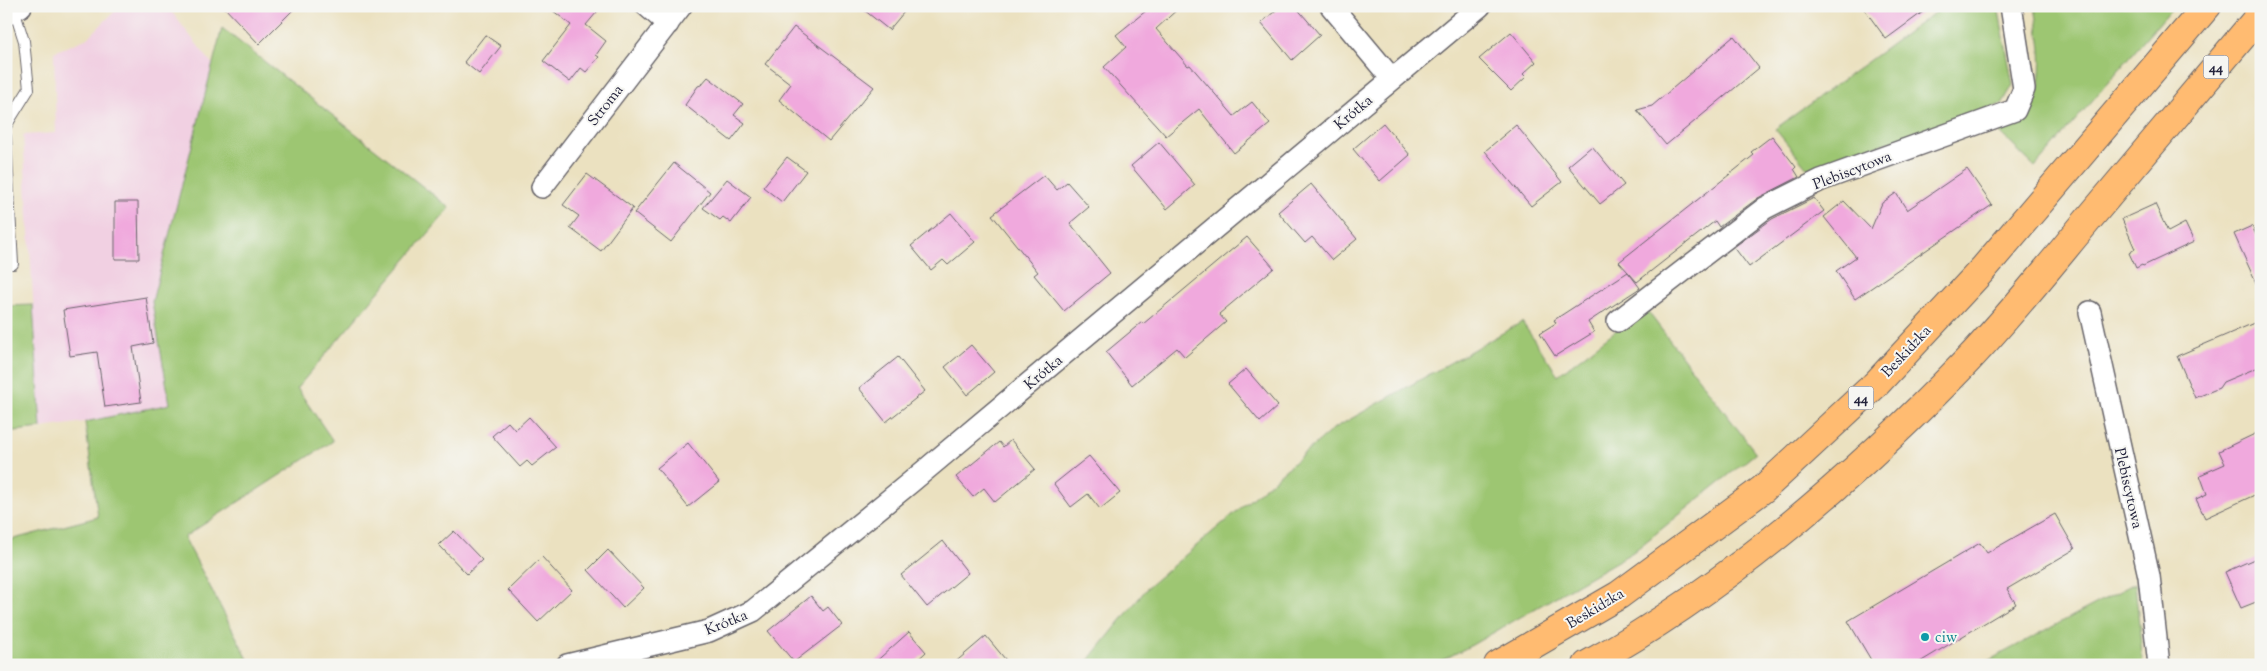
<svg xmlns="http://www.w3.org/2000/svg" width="2267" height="671" viewBox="0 0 2267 671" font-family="'Sorts Mill Goudy',serif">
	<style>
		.built { fill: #f1d0e2 }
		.green { fill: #9dc672; stroke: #607456 }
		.building { fill: #f0a9dd }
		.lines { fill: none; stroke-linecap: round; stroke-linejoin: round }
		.service-casing { stroke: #68656a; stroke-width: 12 }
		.minor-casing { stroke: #68656a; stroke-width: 24 }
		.primary-casing { stroke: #68656a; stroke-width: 30 }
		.service { stroke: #fff; stroke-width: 10 }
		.minor { stroke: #fff; stroke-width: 21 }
		.primary { stroke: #ffbb71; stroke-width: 28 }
		.culture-dot { fill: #0f9aa8; stroke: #f6f6f2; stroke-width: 2 }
		.labels { text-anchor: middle; stroke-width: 4; stroke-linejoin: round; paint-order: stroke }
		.shield { fill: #f6f6f2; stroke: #626272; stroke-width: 1 }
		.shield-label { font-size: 14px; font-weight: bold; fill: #22223b }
		.street-label { font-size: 15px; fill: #22223b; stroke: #f6f6f2 }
		.culture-label { font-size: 15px; fill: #0d838f; stroke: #f6f6f2; text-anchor: start }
	</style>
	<rect width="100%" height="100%" fill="#f6f6f2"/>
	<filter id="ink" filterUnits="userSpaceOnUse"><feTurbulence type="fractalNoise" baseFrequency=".02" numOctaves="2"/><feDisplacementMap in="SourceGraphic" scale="10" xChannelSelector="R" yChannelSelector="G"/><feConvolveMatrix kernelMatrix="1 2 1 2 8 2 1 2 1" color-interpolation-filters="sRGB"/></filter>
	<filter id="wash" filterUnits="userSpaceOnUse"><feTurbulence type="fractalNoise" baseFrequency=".0096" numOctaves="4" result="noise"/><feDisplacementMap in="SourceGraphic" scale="20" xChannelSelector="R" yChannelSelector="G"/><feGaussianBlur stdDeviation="1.12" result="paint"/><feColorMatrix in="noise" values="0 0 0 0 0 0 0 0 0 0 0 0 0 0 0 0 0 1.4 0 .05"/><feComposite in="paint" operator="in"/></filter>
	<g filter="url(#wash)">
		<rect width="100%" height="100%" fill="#ebe1c0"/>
		<path class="built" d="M120,6h47l46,59 -61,237 18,103 -85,17 -44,6 -18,-293 33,-2 -2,-81 34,-14z"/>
		<path class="green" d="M1944,6h54l15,79 -11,19 -194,65 -33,-40z
			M2035,6h139l-139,161 -37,-36c8,-5 20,-9 26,-16 27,-31 16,-72 11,-109z
			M222,28l228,180 -153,180 36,53 -149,96 67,128h-245v-124l92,-24 -13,-95 85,-18 -18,-102z
			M33,305l8,123 -35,4v-126z
			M1645,308l111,145 -123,99 -161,93 -39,20h-348l63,-78 185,-158 189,-107 36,53z
			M2135,583l8,82h-163z"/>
		<g id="blocks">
			<path class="building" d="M223,6h74l-38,38z
				M547,6h55l-16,19 20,16 -10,14 3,2 -13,15 -5,-4 -11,14 -27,-21 28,-36z
				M859,6h50l-20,24z
				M1152,6h29l-25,23 32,37 2,-1 44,51 18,-14 18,22 -36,29 -35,-44 -33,27 -62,-69 22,-20 -10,-12z
				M1281,6h14l25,29 -28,25 -31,-37z
				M1862,6h69l-45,33z
				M794,27l80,60 -45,54 -50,-41 12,-16 -26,-20z
				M1511,32l25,30 -13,12 3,3 -15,14 -32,-32z
				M485,35l16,11 -22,28 -15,-12z
				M1734,36l25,32 -93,77 -29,-35 15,-4z
				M708,77l35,27 -9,11 11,8 -14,18 -46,-36 13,-19 3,-1z
				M1383,123l27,32 -30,26 -27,-32z
				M1516,125l46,57 -31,24 -46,-55z
				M1772,136l24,31 -2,2 5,8 -41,21 -39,29 -4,-6 -78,61 -18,-20 135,-107 -3,-3z
				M1159,142l36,43 -28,24 -36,-43z
				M1592,146l32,39 -24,19 -32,-38z
				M787,157l19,14 -24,31 -19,-15z
				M674,163l36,29 -39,50 -37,-29z
				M1967,169l25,36 -137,94 -19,-28 20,-14 -32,-40 20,-16 27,28 11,-26 14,-10 11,17z
				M587,174l46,34 -32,43 -31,-23 9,-12 -16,-11z
				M1044,175l13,15 10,-8 22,25 -19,16 40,50 -46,38 -30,-36 4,-3 -46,-57z
				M727,179l24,18 -20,26 -8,-6 -3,3 -17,-12z
				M1311,184l46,55 -25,21 -20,-23 -7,6 -27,-31z
				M1814,198l10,13 -75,56 -15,-20 38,-28z
				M115,202h23l1,57h-24z
				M2155,204l13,28 17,-9 9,19 -51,24 -1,-1 -6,3 -7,-15 6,-4 -13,-30z
				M951,213l24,29 -27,23 -5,-5 -12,10 -20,-24z
				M2252,226l9,20v48l-27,-60z
				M1247,237l27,31 -55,46 7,8 -41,35 -8,-9 -45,37 -26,-33 36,-30 1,2z
				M1628,272l12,16 -52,34 6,10 -39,24 -15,-23 16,-10 -2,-3z
				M146,297l7,46 -20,4 8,55 -36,5 -8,-55 -27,4 -7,-46z
				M2261,320v46l-38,16 -4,6 -24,10 -18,-42z
				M971,345l23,27 -27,23 -22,-28z
				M898,357l27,34 -39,31 -27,-34z
				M1246,369l32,37 -18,16 -32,-38z
				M529,417l27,30 -24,19 -5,-5 -7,6 -28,-31 16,-14 7,8z
				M2261,431v61l-56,26 -9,-19 11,-5 -7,-19 25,-11 -6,-13z
				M1011,440l24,29 -40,33 -11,-14 -11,9 -17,-20 43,-35 4,5z
				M688,443l31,39 -31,25 -31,-39z
				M1089,456l31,37 -20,16 -12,-15 -17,13 -17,-23z
				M2055,514l20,35 -68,40 9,15 -101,61h-41l-26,-44 132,-78 7,10z
				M454,531l28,29 -15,14 -28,-29z
				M943,541l25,32 -41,34 -26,-32z
				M608,550l36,38 -21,20 -35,-38z
				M2261,556v44l-20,8 -16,-36z
				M542,557l30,33 -34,32 -30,-32z
				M811,596l12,15 5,-4 14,18 -48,37 -26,-31z
				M909,632l17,20 -14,13h-40z
				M986,636l24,29h-58z"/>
		</g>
	</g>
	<g filter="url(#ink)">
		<use href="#blocks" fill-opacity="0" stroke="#68656a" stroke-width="1"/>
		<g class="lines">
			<g class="service-casing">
				<path id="service" d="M6,126l23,-37 -5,-48 -10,-31
					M6,137l7,127h-7"/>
			</g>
			<g class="minor-casing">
				<path id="minor" d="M647,6l21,18
					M1331,6l61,73
					M6,15l15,-9
					M542,187l139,-181
					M2090,312l59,264 10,89
					M1618,321l147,-113 56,-28 194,-70 9,-21 -13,-83
					M567,665l142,-34 44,-20 158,-129 569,-476"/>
			</g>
			<g class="primary-casing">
				<path id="primary" d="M1498,665l121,-70 144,-106 114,-106 107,-115 223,-262
					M1587,665c142,-78 268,-188 380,-304 42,-44 81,-93 120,-140 58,-69 116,-138 174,-207"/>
			</g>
			<use href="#service" class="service"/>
			<use href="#minor" class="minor"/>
			<use href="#primary" class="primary"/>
		</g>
	</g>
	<circle class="culture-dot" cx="1925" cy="637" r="5"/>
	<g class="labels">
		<g class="shield">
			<rect x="2203.5" y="55.5" width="25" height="23" rx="4"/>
			<rect x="1848.5" y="386.5" width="25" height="23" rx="4"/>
		</g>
		<g class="shield-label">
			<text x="2216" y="72">44</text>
			<text x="1861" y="403">44</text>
		</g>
		<g class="street-label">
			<text transform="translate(605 105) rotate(-52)" y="5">Stroma</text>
			<text transform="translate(1353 112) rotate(-40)" y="5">Krótka</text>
			<text transform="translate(1852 170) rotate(-21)" y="5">Plebiscytowa</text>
			<text transform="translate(1906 351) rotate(-47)" y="5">Beskidzka</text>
			<text transform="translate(1043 372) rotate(-40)" y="5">Krótka</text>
			<text transform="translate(2129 488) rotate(77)" y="5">Plebiscytowa</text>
			<text transform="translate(1595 608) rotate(-31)" y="5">Beskidzka</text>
			<text transform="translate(726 622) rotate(-22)" y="5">Krótka</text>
		</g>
		<g class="culture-label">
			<text x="1935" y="642">ciw</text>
		</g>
	</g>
	<rect width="2267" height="671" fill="none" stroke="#f6f6f2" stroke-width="25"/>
</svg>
